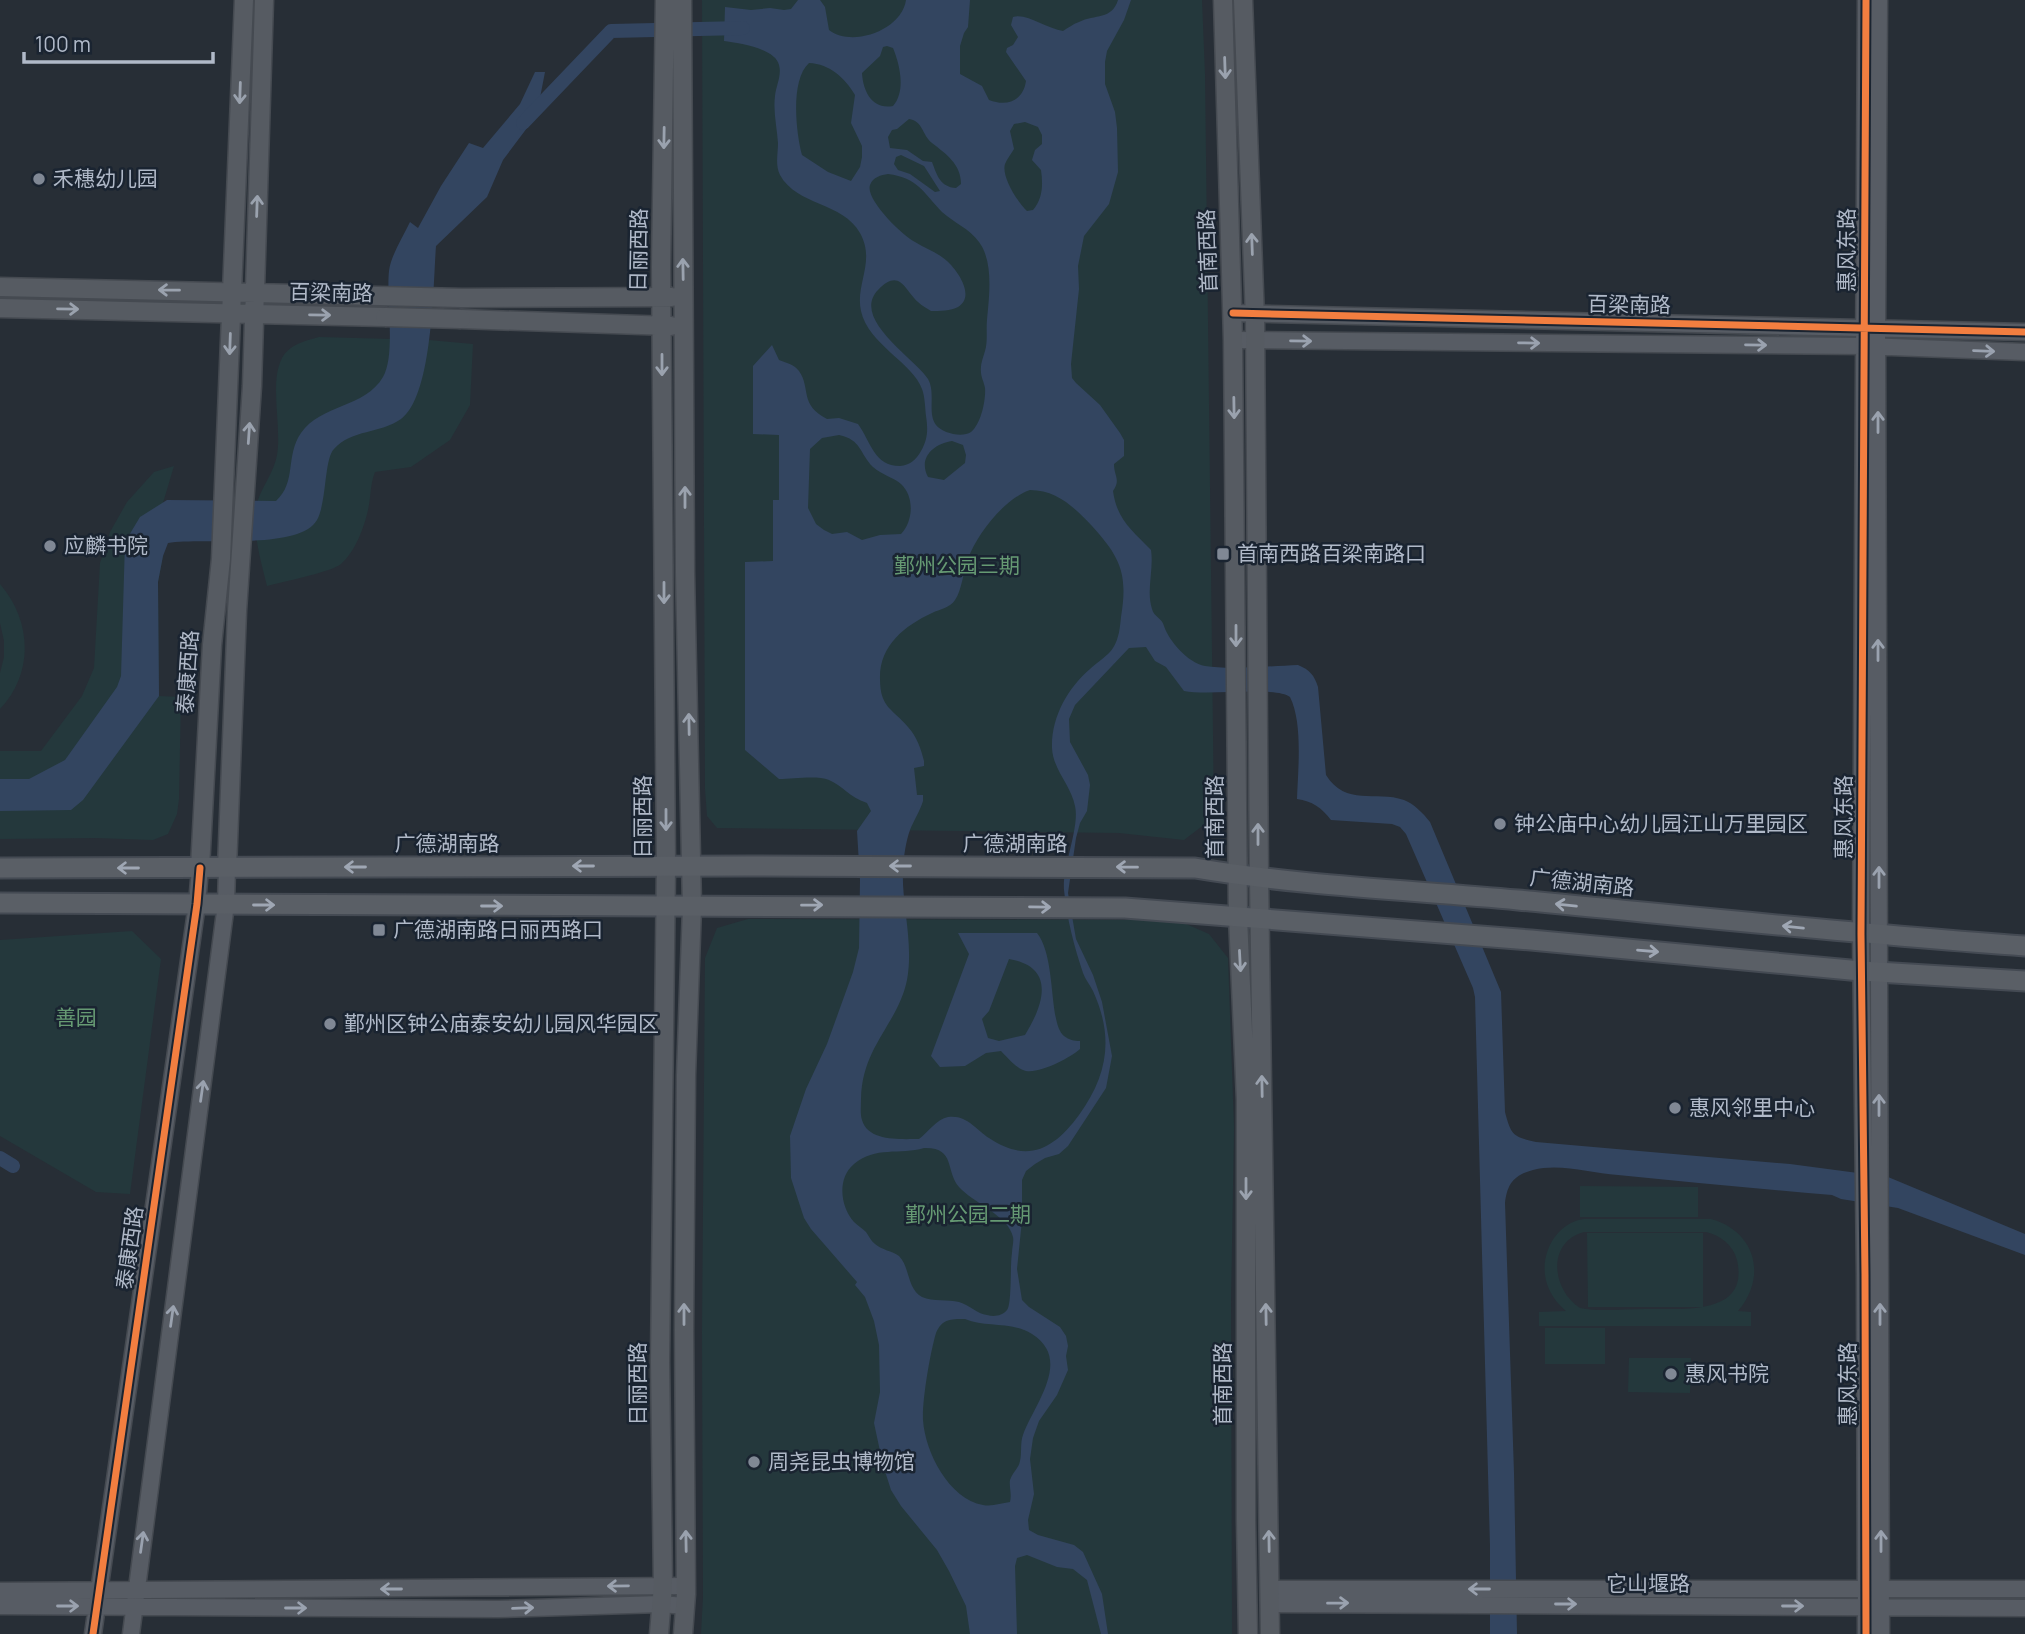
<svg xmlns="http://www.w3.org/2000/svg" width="2025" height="1634" viewBox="0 0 2025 1634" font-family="Manrope,'Noto Sans SC',sans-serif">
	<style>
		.green { fill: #24383c; fill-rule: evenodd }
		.water { fill: #334560; fill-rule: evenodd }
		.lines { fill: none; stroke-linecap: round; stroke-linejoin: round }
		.canal { stroke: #334560; stroke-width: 14 }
		.tertiary-casing { stroke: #454a51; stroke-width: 19 }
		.secondary-casing { stroke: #454a51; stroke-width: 21 }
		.primary-casing { stroke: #444a53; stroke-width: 23 }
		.tertiary { stroke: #575c64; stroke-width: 16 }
		.secondary { stroke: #565b62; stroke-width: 18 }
		.primary { stroke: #5a5f66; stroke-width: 19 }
		.secondary-bridge-casing { stroke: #454a51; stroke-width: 21; stroke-linecap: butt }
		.secondary-bridge { stroke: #565b62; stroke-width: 18 }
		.cycleway-casing { stroke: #1a2431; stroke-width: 11 }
		.cycleway { stroke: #f27e40; stroke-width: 7 }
		.oneway { stroke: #9aa2ae }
		.oneway2 { stroke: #9aa2af }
		.oneway3 { stroke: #9fa7b4 }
		.poi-dot { fill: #808895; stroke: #1a2431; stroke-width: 2.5 }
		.labels { text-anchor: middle; stroke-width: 5; stroke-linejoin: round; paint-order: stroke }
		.poi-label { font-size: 21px; fill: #b0b9c8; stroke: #1a2431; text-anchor: start }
		.street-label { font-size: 21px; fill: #b0b9c8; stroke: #1a2431 }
		.park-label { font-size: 21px; fill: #669a73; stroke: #1a2431 }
	</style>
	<rect width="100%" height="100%" fill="#272e36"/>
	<path class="green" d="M702,0h500l3,74 9,743 -30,23 -65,-7 -402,-5 -10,-12 -2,-27z
		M319,337l110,3 44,4 -3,61 -20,35 -39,27 -36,5c-5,13 -4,25 -7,38 -4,18 -13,42 -27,54 -9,8 -60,18 -74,22 -6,-25 -17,-60 -9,-86 5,-15 16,-28 19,-45 5,-28 -8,-72 5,-97 8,-14 23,-17 37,-21z
		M174,466l-11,37v53l-5,26 1,114 22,1 -2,102 -2,15 -9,20 -15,6 -56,-2 -97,1v-88h41l41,-55 12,-28 6,-105 10,-31 17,-30 27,-30z
		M0,584c32,37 34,89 0,125v-36l4,-16v-16l-4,-18z
		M748,919l429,1 32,14 19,24 6,170 -3,174 1,332h-531l2,-37 -1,-264 3,-375 12,-30z
		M132,931l29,28 -31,235 -34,-2 -96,-56v-196z
		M1580,1186l118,1v30h-118z
		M1584,1219h127c44,12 57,57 27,92l13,1v14h-212v-14l27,-1c-7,-6 -13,-13 -17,-22 -13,-28 4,-66 35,-70zM1584,1232h122c14,3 27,13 31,28 13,57 -57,48 -92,49 -21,0 -45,3 -65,-1 -29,-19 -33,-66 4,-76z
		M1587,1233h116v74h-115z
		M1545,1328h60v36h-60z
		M1629,1358h62l-1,35 -62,-1z"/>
	<path class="water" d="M798,0h22l5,7 4,23c23,18 73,0 77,-30h64l-2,27 -4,6 -4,13v28l22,12 7,14c18,7 34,1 37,-19l-20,-29 1,-4 6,-3 5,-8 -7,-12 2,-8c14,-4 34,12 50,14 5,-3 10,-7 16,-9 16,-8 33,-2 39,-22h13l-7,20 -17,31 -2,11v22l10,28 2,16 1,44 -9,32 -25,32 -6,30 1,23 -8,75 1,14 4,5 24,22 20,28 4,7v16l-10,8c0,12 7,16 -1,27 4,29 19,39 38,59 3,20 -5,40 1,59 2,8 10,9 12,17 5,15 24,37 41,40 24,4 67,0 93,-1 12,5 16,10 20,22l8,88c20,32 49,15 78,25 10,4 19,13 26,22l71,170 4,120c6,23 8,25 31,30l254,22 98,13 137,57v21l-127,-47 -57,-9 -9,-4c-72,-6 -143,-13 -214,-20 -28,-2 -58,-12 -85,-5 -20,5 -26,15 -28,33l9,270 3,161h-27v-88l-15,-549 -2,-9 -67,-154 -6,-7 -8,-3 -61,-4c-9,-12 -19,-19 -34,-21 1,-30 6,-76 -7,-102 -15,-11 -81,-1 -106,-6l-18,-24 -11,-6 -9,-14 -17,1 -54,57 -6,14 1,23 18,33 2,10 -3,26 -7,12 -4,15 -8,55 8,46 17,36 9,27 10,54 -6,32 -38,58 -9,8 -14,4 -10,6 -9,7 -4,9v40l-5,49 5,31 7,7 31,20 6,9 2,10 -2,10 2,14 -11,25 -18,26 -6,17 -3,21 4,35 -6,26 1,10 9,5 36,10 9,7 19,42 6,40h-7l-14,-54 -14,-11 -16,-2 -30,-12 -10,3 -2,8 2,68h-47l-4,-28 -17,-35 -12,-21 -36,-44 -10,-16 -8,-25 -9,-42 6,-31 -1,-47 -5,-24 -9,-24 -10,-12 2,-3 -46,-53 -7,-11 -13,-40 -1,-42 16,-47 21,-45 26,-72 6,-24 1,-68 -3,-49 14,-20 -4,-8c-18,-6 -24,-17 -38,-23 -12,-5 -36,-1 -50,-1l-34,-29v-188l28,-1v-61h6v-65l-26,-1v-68l19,-21 7,15c7,3 15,4 20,11 12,17 0,34 28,48l12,-1 19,6c13,18 16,42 42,42 10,-1 16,-6 21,-15 7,-12 7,-22 5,-35 -1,-9 -1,-19 -4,-27 -9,-26 -54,-45 -61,-78 -6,-27 15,-49 -1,-78 -17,-31 -63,-27 -80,-58 -5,-10 -2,-21 -2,-32 -1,-15 -5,-31 -3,-47 1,-10 7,-21 4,-31 -4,-17 -41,-22 -55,-24l1,-34 26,3 19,-2 14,2 7,-1zM887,46l6,2c7,17 13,43 0,58 -21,4 -30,-15 -31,-33l18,-17 3,-9zM809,63c21,1 36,15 46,32l-4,28 11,23v11l-2,10 -9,14 -23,-9 -26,-17c-6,-22 -12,-75 7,-92zM909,119c14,2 13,16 23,24 14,11 29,21 29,41l-5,4c-16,-1 -19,-13 -24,-26l-9,-1 -16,-11 -17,-2 -2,-11 4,-7 5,-1zM1025,122l13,5 4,8v9l-7,6 -3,10 9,10c2,14 2,29 -8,40l-6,1c-9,-8 -26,-35 -22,-47 2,-5 6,-10 9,-15l-4,-18 4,-7zM901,155l23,11 16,25 -5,1 -25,-18 -12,-4 -4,-6 2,-7zM888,174c30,4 35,18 54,38 12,11 27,16 37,30 15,20 10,55 8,78 -1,10 1,21 -2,31 -2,7 -5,14 -4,21 0,5 3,10 4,16 1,12 -4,36 -14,44 -9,6 -29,1 -35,-7 -9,-12 0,-32 -8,-46 -11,-19 -78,-60 -50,-89 22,-23 27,1 40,12 4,4 9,6 13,9 8,0 20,0 27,-4 18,-11 -1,-37 -11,-46 -10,-9 -21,-12 -32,-19 -13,-7 -50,-43 -45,-57 3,-8 11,-10 18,-11zM839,435c23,5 20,18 34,32 9,8 20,10 28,17 14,13 12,38 0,50l-21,1 -18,5 -15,-8 -15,2 -8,-4 -8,-6 -8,-16 2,-59 12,-11zM952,441l11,4 3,10 -1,8 -21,17 -16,-3c-10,-19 5,-33 24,-36zM1030,490c27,0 45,18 62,36 29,32 36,48 29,91 -1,10 -2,22 -8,31 -5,8 -16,14 -23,21 -22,19 -39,48 -38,79 1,22 19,37 23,58 5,21 -13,61 -11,84 3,29 10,56 19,83 2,6 7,12 10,18 21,46 15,84 -14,124 -25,34 -51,49 -90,23 -12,-8 -23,-24 -41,-21 -11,2 -20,15 -29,22 -17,0 -51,3 -57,-19 -2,-6 -1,-14 -1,-21 1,-53 37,-75 46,-119 7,-38 -6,-76 -4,-113 1,-12 3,-26 7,-37 4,-10 10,-19 13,-29v-6h-6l-3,-27 10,-2v-5c-3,-12 -7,-24 -16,-34 -15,-18 -28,-19 -28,-48 -1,-33 24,-53 52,-66 8,-4 18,-5 23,-13 7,-10 8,-28 13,-41 9,-25 36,-60 62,-69zM924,1148c32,-1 21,23 35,39 13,15 50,29 54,50 1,5 -1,11 -1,16 -2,11 0,52 -5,57 -5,6 -13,7 -20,5 -10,-1 -17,-10 -28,-13 -11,-3 -26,0 -37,-5 -15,-8 -12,-30 -23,-41 -7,-5 -17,-6 -24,-12 -4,-3 -6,-8 -9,-12 -4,-4 -9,-7 -12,-10 -14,-16 -17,-44 0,-58 21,-18 46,-9 70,-16zM965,1319c22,9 47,2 67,15 41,26 2,70 -9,101 -3,8 -1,18 -3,26 -1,7 -8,12 -10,19 -1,7 2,14 0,22 -9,1 -18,5 -27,3 -34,-6 -58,-53 -60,-85 -1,-19 7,-67 13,-87 6,-14 14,-14 29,-14z
		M535,72h10l-6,31 -9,21 -27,36 -16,37 -51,49c-3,39 -3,150 -35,173 -21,15 -49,10 -67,30 -10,10 -7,53 -17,71 -18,31 -116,17 -149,23l-5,13 -5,26 1,114 -76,104 -12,10 -71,1v-32h29l36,-19 52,-73 4,-11 4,-134 15,-25 27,-17 109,1c21,-19 9,-45 25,-68 20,-29 64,-25 82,-56 13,-22 3,-79 6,-106 2,-16 14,-34 21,-49l8,6 23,-42 28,-43 14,5 37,-44z
		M958,933h79c20,25 11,90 27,103 5,4 10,5 16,5v8c-10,9 -44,27 -57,21 -8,-3 -16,-13 -22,-19l-15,2 -21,13 -25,1 -9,-11 38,-102zM1009,959c47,8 35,45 16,76l-26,6 -11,-3 -6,-19 7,-8z"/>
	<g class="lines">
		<path class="canal" d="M523,123l88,-92 132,-3
			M0,1158l13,8"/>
		<g class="tertiary-casing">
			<path id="tertiary" d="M1866,0l-5,934 4,341 1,359
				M1879,0l-2,328 4,1306
				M1233,313l792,19
				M1233,340l632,6 160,6
				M1270,1589h755
				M0,1591l686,-5
				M1270,1604l755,4
				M0,1606l498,3 163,-5 24,2
				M93,1634l104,-730 3,-36
				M131,1634l95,-730 1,-36"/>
		</g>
		<g class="secondary-casing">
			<path id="secondary" d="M682,0l3,573 7,334 -6,168 -2,255 2,264 -3,40
				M1223,0l10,340 5,577 8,183v420l2,114
				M1243,0l12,319 4,560 11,755
				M0,287l462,11 210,-1
				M0,308l385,9
				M461,319l210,7
				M200,868l12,-223 9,-86 23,-559
				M227,868l10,-257 15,-225 12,-386
				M659,1634l4,-49 -3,-224 6,-495 -5,-599 4,-267"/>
		</g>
		<g class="primary-casing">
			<path id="primary" d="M0,868l749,-2 446,2c107,18 215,22 323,32 169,16 338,34 507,46
				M0,903l1125,5 406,32 330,31 164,10"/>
		</g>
		<use href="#tertiary" class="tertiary"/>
		<use href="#secondary" class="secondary"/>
		<use href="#primary" class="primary"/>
		<g class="secondary-bridge-casing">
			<path id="secondary-bridge" d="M385,317l76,2"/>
		</g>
		<use href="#secondary-bridge" class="secondary-bridge"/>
		<g class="cycleway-casing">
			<path id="cycleway" d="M1866,0l-5,934 4,341 1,359
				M1233,313l792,19
				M93,1634l104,-730 3,-36"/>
		</g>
		<use href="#cycleway" class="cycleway"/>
	</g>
	<defs><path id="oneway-shaft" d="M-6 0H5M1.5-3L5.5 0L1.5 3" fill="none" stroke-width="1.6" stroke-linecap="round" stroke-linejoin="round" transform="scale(1.75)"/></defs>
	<g class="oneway">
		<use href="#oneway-shaft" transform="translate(1225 68) rotate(88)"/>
		<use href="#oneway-shaft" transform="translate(240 93) rotate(92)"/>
		<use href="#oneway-shaft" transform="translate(664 138) rotate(91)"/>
		<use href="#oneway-shaft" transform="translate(257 206) rotate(-88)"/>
		<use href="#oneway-shaft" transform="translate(1252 244) rotate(-92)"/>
		<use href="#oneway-shaft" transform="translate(683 269) rotate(-91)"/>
		<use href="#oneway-shaft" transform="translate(169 290) rotate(-179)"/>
		<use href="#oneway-shaft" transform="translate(68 309) rotate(1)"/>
		<use href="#oneway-shaft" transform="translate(320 315) rotate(1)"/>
		<use href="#oneway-shaft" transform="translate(230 344) rotate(92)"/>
		<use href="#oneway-shaft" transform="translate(662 365) rotate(90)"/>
		<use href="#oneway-shaft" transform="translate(1234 408) rotate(89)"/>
		<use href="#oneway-shaft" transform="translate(249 433) rotate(-86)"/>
		<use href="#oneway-shaft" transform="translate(685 497) rotate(-90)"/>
		<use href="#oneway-shaft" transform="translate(664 593) rotate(90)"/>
		<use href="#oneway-shaft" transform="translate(1236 636) rotate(90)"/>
		<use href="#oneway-shaft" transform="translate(689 724) rotate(-91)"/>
		<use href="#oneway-shaft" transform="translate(666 820) rotate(90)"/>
		<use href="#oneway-shaft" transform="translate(1258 834) rotate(-90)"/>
		<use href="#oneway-shaft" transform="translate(1240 961) rotate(87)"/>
		<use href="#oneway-shaft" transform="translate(1262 1086) rotate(-91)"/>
		<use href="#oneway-shaft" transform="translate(1246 1189) rotate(90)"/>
		<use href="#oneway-shaft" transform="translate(684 1314) rotate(-90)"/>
		<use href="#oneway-shaft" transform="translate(1266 1314) rotate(-91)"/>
		<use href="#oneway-shaft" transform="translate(686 1541) rotate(-91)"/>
		<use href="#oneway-shaft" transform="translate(1269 1541) rotate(-91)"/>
	</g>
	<g class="oneway2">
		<use href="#oneway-shaft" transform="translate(1301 341) rotate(1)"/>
		<use href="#oneway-shaft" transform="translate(1529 343) rotate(1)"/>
		<use href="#oneway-shaft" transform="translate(1756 345) rotate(1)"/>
		<use href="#oneway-shaft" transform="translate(1984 351) rotate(2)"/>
		<use href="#oneway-shaft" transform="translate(1878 422) rotate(-90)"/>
		<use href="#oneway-shaft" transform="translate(1878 650) rotate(-90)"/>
		<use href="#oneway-shaft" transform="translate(1879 877) rotate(-90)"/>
		<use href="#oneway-shaft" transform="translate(202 1091) rotate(-82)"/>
		<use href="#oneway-shaft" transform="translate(1879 1105) rotate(-90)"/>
		<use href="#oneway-shaft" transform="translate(1880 1314) rotate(-90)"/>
		<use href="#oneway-shaft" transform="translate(172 1316) rotate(-82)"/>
		<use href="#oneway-shaft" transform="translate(1881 1541) rotate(-90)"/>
		<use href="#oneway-shaft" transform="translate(142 1542) rotate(-82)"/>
		<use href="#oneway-shaft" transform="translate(618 1586) rotate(179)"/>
		<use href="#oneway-shaft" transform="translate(391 1589) rotate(180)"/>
		<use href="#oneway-shaft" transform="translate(1479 1589) rotate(-180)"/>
		<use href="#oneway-shaft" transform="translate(1338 1603) rotate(-1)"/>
		<use href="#oneway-shaft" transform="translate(1566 1604)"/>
		<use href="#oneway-shaft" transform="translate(68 1606)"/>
		<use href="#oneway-shaft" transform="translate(1793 1606)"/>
		<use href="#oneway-shaft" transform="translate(296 1608)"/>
		<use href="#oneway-shaft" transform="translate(523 1608) rotate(-2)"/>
	</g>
	<g class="oneway3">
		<use href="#oneway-shaft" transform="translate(583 866) rotate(180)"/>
		<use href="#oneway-shaft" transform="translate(900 866) rotate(-180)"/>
		<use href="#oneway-shaft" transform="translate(355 867) rotate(180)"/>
		<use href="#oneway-shaft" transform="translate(1127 867) rotate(-179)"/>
		<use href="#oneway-shaft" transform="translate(128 868) rotate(180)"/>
		<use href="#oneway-shaft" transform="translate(264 905)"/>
		<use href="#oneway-shaft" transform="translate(812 905) rotate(-1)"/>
		<use href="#oneway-shaft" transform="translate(1566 905) rotate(-174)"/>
		<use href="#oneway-shaft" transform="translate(492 906)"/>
		<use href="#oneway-shaft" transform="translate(1040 907) rotate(1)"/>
		<use href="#oneway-shaft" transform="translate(1793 927) rotate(-174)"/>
		<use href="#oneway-shaft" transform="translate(1648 951) rotate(5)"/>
	</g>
	<g class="poi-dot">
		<circle cx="39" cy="179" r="7"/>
		<circle cx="50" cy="546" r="7"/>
		<rect x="1216" y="547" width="14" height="14" rx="3.5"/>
		<circle cx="1500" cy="824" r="7"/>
		<rect x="372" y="923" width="14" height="14" rx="3.5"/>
		<circle cx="330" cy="1024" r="7"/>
		<circle cx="1675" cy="1108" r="7"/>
		<circle cx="1671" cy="1374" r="7"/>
		<circle cx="754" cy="1462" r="7"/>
	</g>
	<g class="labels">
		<g class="poi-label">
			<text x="53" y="186">禾穗幼儿园</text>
			<text x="64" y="553">应麟书院</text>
			<text x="1237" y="561">首南西路百梁南路口</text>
			<text x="1514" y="831">钟公庙中心幼儿园江山万里园区</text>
			<text x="393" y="937">广德湖南路日丽西路口</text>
			<text x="344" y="1031">鄞州区钟公庙泰安幼儿园风华园区</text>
			<text x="1689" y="1115">惠风邻里中心</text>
			<text x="1685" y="1381">惠风书院</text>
			<text x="768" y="1469">周尧昆虫博物馆</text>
		</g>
		<g class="street-label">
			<text transform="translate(639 250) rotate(-89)" y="7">日丽西路</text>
			<text transform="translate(1847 250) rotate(-90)" y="7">惠风东路</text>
			<text transform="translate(1208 251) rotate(-92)" y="7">首南西路</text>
			<text transform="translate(331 293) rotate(1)" y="7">百梁南路</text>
			<text transform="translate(1629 305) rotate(1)" y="7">百梁南路</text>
			<text transform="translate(188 672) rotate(-86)" y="7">泰康西路</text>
			<text transform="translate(643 817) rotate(-90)" y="7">日丽西路</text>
			<text transform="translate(1215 817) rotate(-90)" y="7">首南西路</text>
			<text transform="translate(1844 817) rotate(-90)" y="7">惠风东路</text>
			<text x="447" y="851">广德湖南路</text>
			<text x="1015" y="851">广德湖南路</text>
			<text transform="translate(1582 883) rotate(6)" y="7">广德湖南路</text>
			<text transform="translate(130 1248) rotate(-82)" y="7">泰康西路</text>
			<text transform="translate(638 1384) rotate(-90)" y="7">日丽西路</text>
			<text transform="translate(1223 1384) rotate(-90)" y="7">首南西路</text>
			<text transform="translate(1848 1384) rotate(-90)" y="7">惠风东路</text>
			<text x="1648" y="1591">它山堰路</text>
		</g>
		<g class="park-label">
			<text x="957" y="573">鄞州公园三期</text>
			<text x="76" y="1025">善园</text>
			<text x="968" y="1222">鄞州公园二期</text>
		</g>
	</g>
	<path d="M24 52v10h189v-10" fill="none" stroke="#b0b9c8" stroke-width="3.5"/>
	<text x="35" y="52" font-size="21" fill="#b0b9c8" stroke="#1a2431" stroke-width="5" paint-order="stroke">100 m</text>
</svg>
